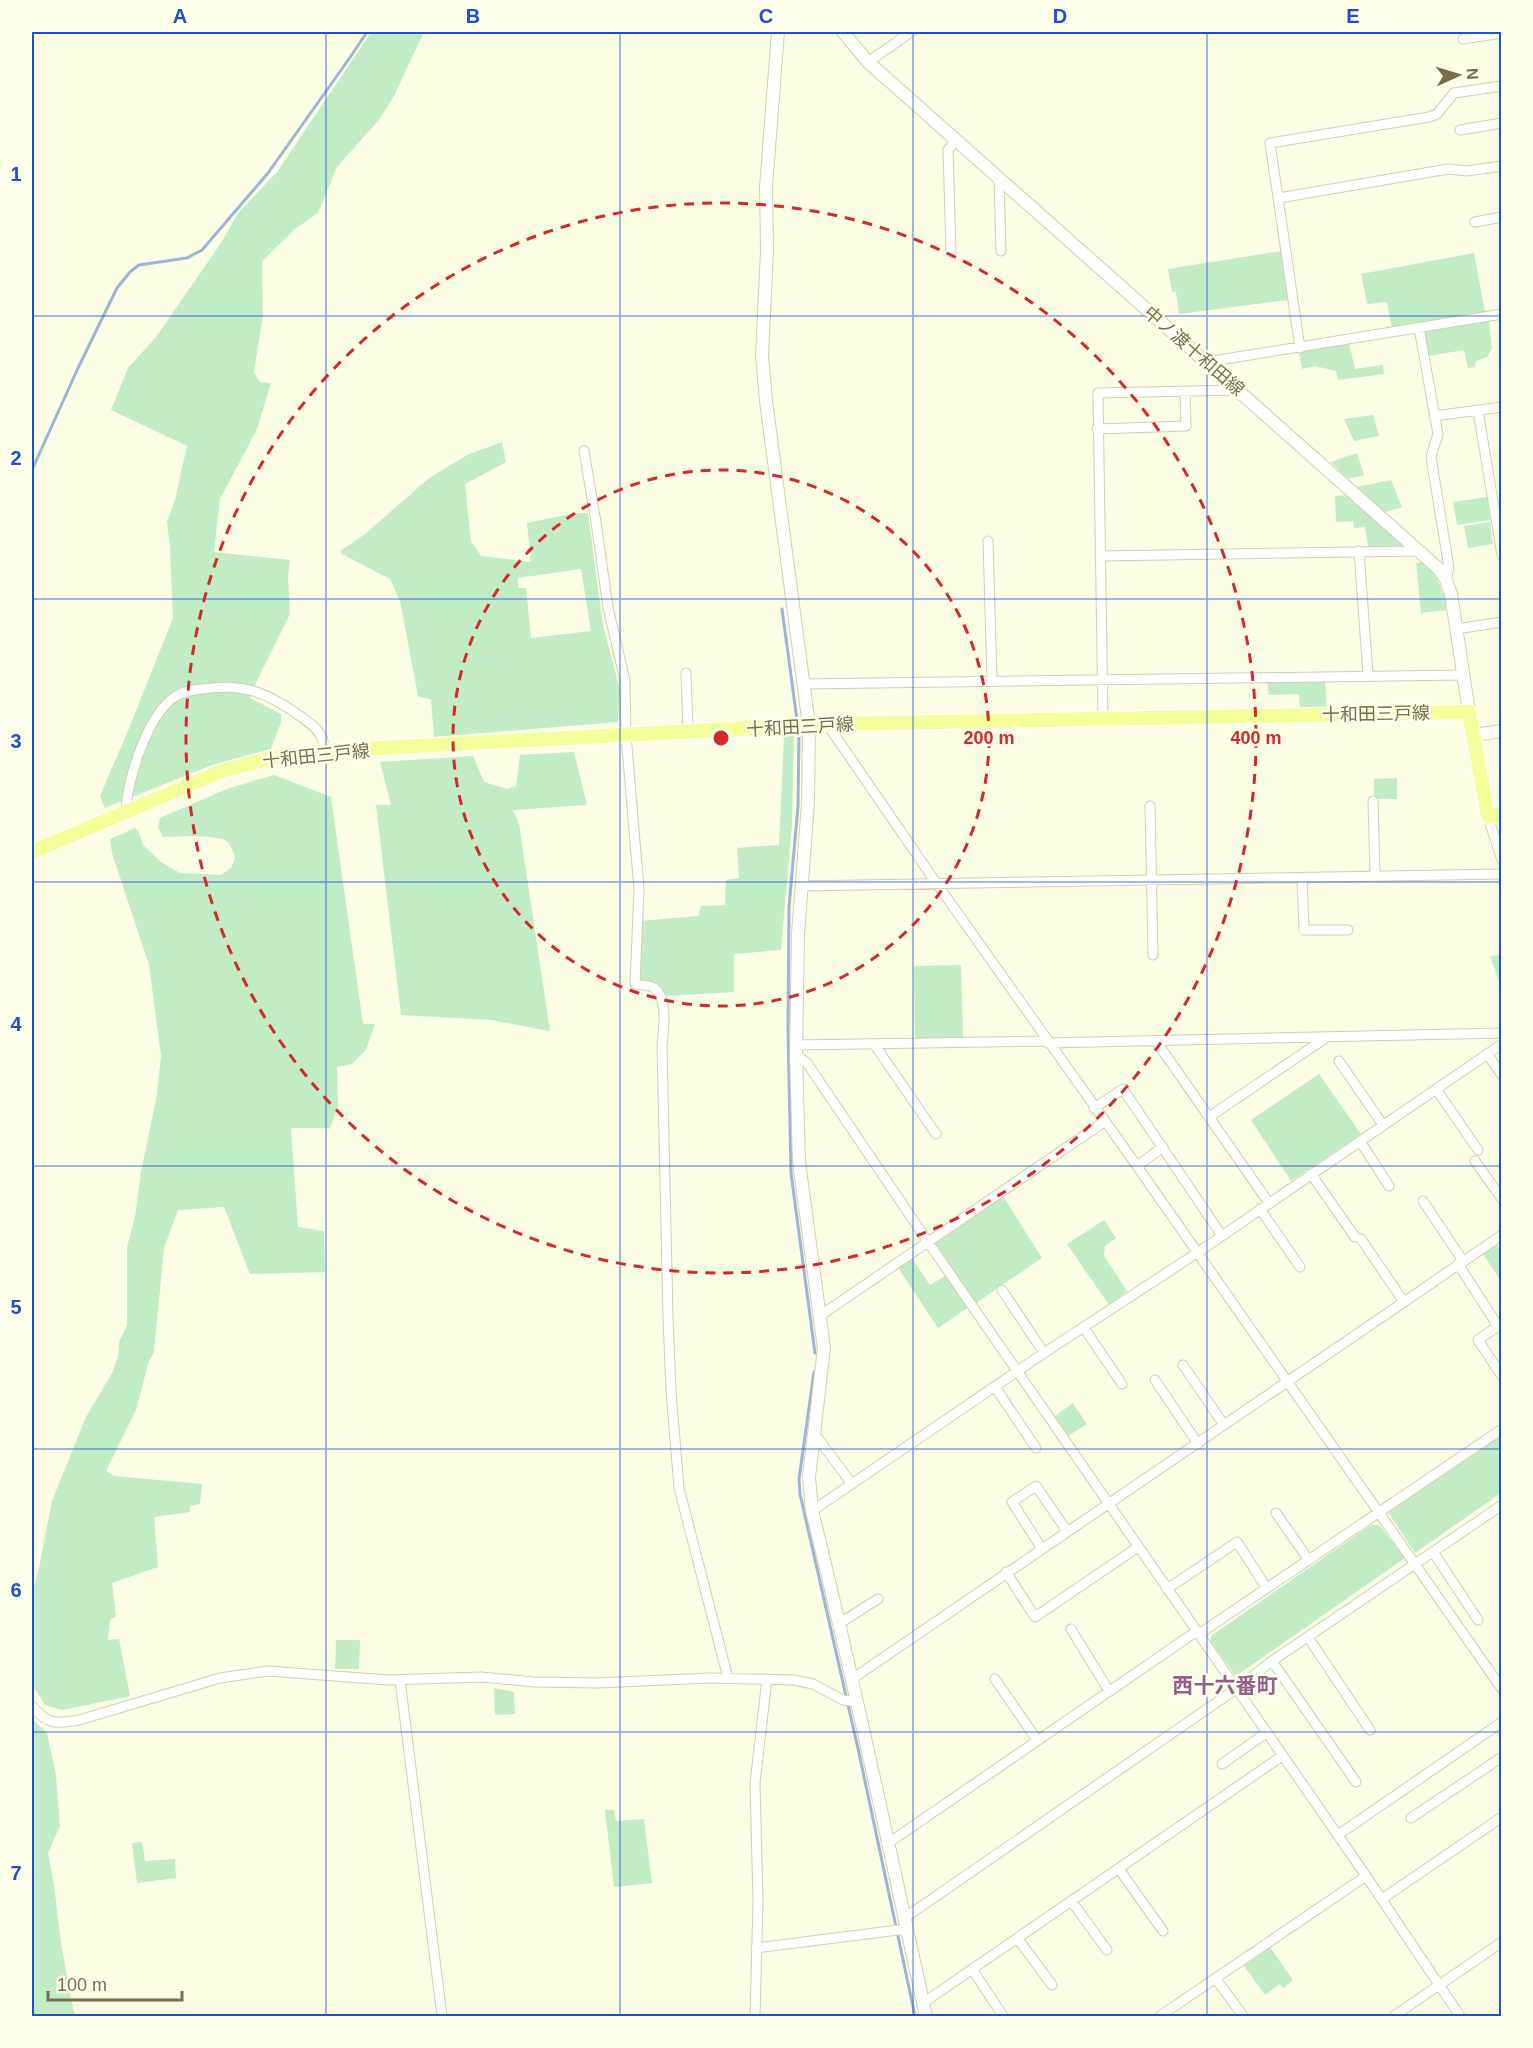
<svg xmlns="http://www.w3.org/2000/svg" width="1533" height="2048" viewBox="0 0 1533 2048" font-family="Helvetica,'Noto Sans JP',sans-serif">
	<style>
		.green { fill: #c2ecc5; fill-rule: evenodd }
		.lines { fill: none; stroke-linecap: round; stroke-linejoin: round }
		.stream { stroke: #9db3da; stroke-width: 3 }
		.street-casing { stroke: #d1cfac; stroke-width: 11 }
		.secondary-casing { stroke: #d2cfa7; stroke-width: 14 }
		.primary-casing { stroke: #fff; stroke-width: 16 }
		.street { stroke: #fff; stroke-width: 9 }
		.secondary { stroke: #fff; stroke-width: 12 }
		.primary { stroke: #f4fe9a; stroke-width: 14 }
		.grid { fill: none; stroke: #1d4ed8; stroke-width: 1.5; stroke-opacity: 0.55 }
		.ring { fill: none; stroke: #d62828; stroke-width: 3; stroke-dasharray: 10 8 }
		.labels { text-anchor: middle; stroke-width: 5; stroke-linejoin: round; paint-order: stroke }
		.street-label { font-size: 18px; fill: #776f48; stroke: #fdffeb }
		.quarter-label { font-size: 21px; font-weight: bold; fill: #945f8c; stroke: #fdffeb }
		.centre { fill: #d62828; stroke: #fdffeb; stroke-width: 3 }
		.ring-label { font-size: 18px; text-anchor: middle; font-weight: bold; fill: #d62828; stroke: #fdffeb; stroke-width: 5; stroke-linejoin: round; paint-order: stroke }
		.neatline { fill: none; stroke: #1d4ed8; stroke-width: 2 }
		.grid-label { font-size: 20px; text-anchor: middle; font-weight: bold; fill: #1d4ed8 }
	</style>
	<rect width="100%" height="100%" fill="#fbfde4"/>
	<path class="green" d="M371,32h53l-31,66 -15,23 -41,46 -19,46 -23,16 -33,32 1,54 -9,57 6,10 11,1 -14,46 -37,70 -6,53 76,8 -2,17 2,37 -34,69 -6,15 31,16v8l-10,27 -59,16 -107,43 -5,-12 30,-70 43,-108 -3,-70 -3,-27 8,-21 12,-54 -76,-36 17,-42 28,-31 65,-94 17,-30 39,-41z
		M1281,251l7,49 -109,14 -3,-22h-4l-4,-23z
		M1474,253l11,59 -93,17 -5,-27 -20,2 -6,-30z
		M1489,321l3,28 -5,8 -11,4 -1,6 -7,1 -4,-18 -36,6 -4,-24z
		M1349,343l6,26 28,-4 1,9 -46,6 -2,-9 -21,-5 -13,3 -3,-17z
		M1373,415l6,21 -25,5 -10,-22z
		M502,442l4,20 -41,22 6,57 10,15 50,6 -4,-39 48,-10h13l15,113 17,64 -2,32 -184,15 -3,-37 -13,-4 -18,-95 -10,-22 -48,-25 -2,-3 24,-16 64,-56 39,-24zM581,569l10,62 -60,7 -5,-50h-8v-10z
		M1357,453l7,22 -16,4 -17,-17z
		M1391,480l11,27 -17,5 -28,-25z
		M1350,495l56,51 -38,1 -3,-20 -11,1 -1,-7 -17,1 -1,-26z
		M1487,497l3,23 -33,5 -4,-23z
		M1490,522l3,22 -25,4 -4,-22z
		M1425,562c13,15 19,29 22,48l-26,3 -5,-50z
		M1325,681l2,27 -27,2 -1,-16 -30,1 -2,-13z
		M784,736h10l-2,88 -11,126 -47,4v38l-68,4 -10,-13 -17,-1 1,-61 58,-5 3,-10 24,-1 1,-25 13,-2 -2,-30 42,-3z
		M574,752l13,53 -74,5 6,14 31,207 -59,-11 -90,-5 -25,-210h15l-11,-43 93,-6 11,26 23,7 9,-3 4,-31z
		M274,775l57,22 32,227h12l-9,26 -14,14 -15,3 1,40 -8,21h-39l7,99 26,4 1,41 -75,2 -26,-67 -46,3 -14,38 -10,104 -6,12 -12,46 -30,61 8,5 88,8 -2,20 -10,2v6l-36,5 4,50 -46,16 4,33 -6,4 -2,20 11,-1 11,57 -68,14 -17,-5 -13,-21v-92l6,-19 14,-72 34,-84 26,-44 6,-16 1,-15 8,-17v-78l8,-30 6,-45 16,-78 4,-39 -12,-90 -37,-112 -2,-14 25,-11 4,4 4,13 18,17 19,11 41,2 10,-7 4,-10c-2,-6 -4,-14 -9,-17 -11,-7 -49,-4 -63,-4l-5,-10 2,-9 67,-29z
		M1397,778v21h-23v-20z
		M1501,955h1l-1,32 -11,-31z
		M961,965l2,74 -48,1 -1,-74z
		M1319,1074l42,60 -70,47 -40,-61z
		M1003,1196l39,62 -66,45 -41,-60z
		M1104,1220l12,18 -11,8 -1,10 23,35 -18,14 -42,-61z
		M1497,1244l4,6v31l-18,-27z
		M911,1257l19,28 17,-10 22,32 -31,21 -41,-62z
		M1073,1403l14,21 -19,12 -13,-20z
		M1501,1434v59l-86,60 -27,-41z
		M1371,1525h8l26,33 -169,118 -26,-35 2,-6z
		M336,1640h24l-1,29h-24z
		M494,1688l20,4 1,22 -20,1z
		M32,1719l15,14 9,42 4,51 -12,27 6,32 7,59 13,69 4,3h-46z
		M605,1810h9l2,11 28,-2 8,64 -38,4z
		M142,1842l3,19 30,-2 1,19 -39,5 -5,-40z
		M1270,1947l23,33 -10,8 -3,-4 -15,11 -21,-29z"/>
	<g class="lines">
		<path class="stream" d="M32,470l46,-102 39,-80 13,-16 9,-7 48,-7 15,-8 66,-77 83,-117 16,-24
			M782,609l15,111
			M799,734l-1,72 -9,101 -1,123 3,143 24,180
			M814,1372l-15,107 1,15 59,259 56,263"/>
		<g class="street-casing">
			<path id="street" d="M1463,39l39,-6
				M868,62l43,-30
				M1460,130l42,-7
				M999,179l2,72
				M1279,198l169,-29 19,2 35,-5
				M1475,222l27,-5
				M951,252l-3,-102 8,-10
				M1419,328l19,106 -7,23 18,111 -3,12
				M1300,348l-30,-205 159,-26 8,-3 17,-21 48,-7
				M1207,362l295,-48
				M1478,411l24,144
				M1434,416l68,-9
				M1097,429l89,-3 -1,-34
				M584,451l12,71 12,86 17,72 1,55 13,154 -4,95c6,2 13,0 19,4 15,11 9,42 8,58l6,272 3,73 8,97 49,190
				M988,541l4,139
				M1359,551l9,124
				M1100,556l320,-5
				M1456,629l46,-7
				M686,673l2,59
				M803,684l660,-9
				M1103,720l-5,-327 141,-3
				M827,724l110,160 200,282 365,523
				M1373,801l2,75
				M1150,806l3,149
				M126,810c1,-30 22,-97 50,-114 8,-5 16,-6 26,-7 41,-6 65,3 98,27 8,6 18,12 22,22 2,4 2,9 2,13
				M1488,817l14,43
				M1302,878l2,52h44
				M801,886l701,-12
				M1156,1041l113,162
				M1048,1043l454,-10
				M874,1044l62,90
				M796,1045l251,-4
				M1487,1054l15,21
				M796,1055l11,8 121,179 438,634 94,140
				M1339,1061l44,64
				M1436,1089l42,61
				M1094,1108l29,-19 99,147
				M1209,1117l118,-80
				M1360,1141l29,45
				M1475,1161l27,38
				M1137,1166l26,-19
				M1311,1174l44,63
				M1423,1201l40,60
				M1260,1209l40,58
				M1361,1239l43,63
				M1458,1264l40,62 -20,14 24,36
				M1002,1290l42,63
				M821,1315l283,-193
				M1084,1328l38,56
				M1183,1365l41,60
				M1155,1380l43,64
				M995,1387l41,61
				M814,1433l38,51
				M812,1511l232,-158 153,-100 305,-209
				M1276,1513l32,46
				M1042,1549l-30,-47 24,-16 31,45
				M1433,1552l45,68
				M1006,1572l29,45 103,-70
				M1167,1589l70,-47 29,45
				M840,1623l38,-24
				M1071,1629l38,62
				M1199,1634l303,-205
				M1308,1637l62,93
				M1272,1661l84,121
				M852,1679l650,-444
				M995,1679l42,61
				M400,1680l42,336
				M32,1706c16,19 24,18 47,14l141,-42 48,-7 120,9 93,-3 52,5 65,1 112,-5 84,2 19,4 30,16 15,2
				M1222,1764l44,-31
				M1411,1818l91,-61
				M1338,1835l164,-113
				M887,1844l310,-213
				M1119,1869l44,62
				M1382,1899l120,-82
				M1072,1902l35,48
				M903,1919l333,-230 36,-28 230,-156
				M1018,1939l34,46
				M756,1948l150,-19
				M972,1969l31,47
				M1216,1979l27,37
				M923,2003l359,-247
				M755,2016l3,-114 -3,-119 12,-104
				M1160,2016l206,-140
				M1394,2016l108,-74"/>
		</g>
		<g class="secondary-casing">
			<path id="secondary" d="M778,32l-12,155 1,64 -5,104 4,46 43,325 -1,77 -10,131 -2,121 3,107 25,186 -15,129 3,34c42,168 77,337 114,505
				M843,32l25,30 571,507 7,11 5,14 18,118
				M1473,735l29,-4"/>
		</g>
		<g class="primary-casing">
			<path id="primary" d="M32,852l190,-81 49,-13 53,-7 503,-27 642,-12 19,105 14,-2"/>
		</g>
		<use href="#street" class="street"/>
		<use href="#secondary" class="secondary"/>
		<use href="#primary" class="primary"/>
	</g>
	<path class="grid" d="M326,32v1984M620,32v1984M913,32v1984M1207,32v1984M32,316h1470M32,599h1470M32,882h1470M32,1166h1470M32,1449h1470M32,1732h1470"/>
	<g class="ring">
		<circle cx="721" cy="738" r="268"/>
		<circle cx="721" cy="738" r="535"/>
	</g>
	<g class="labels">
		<g class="street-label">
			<text transform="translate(1194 351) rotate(41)" y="6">中ノ渡十和田線</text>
			<text transform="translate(1376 714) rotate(-1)" y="6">十和田三戸線</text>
			<text transform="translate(800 727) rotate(-3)" y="6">十和田三戸線</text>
			<text transform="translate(316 756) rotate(-6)" y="6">十和田三戸線</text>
		</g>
		<g class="quarter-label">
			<text x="1225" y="1693">西十六番町</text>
		</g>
	</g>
	<circle cx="721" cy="738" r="9" class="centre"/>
	<g class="ring-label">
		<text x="989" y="744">200 m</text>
		<text x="1256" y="744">400 m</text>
	</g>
	<rect width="1533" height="2048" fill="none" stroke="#fdffeb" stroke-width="66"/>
	<g transform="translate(1458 75) rotate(86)" stroke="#fdffeb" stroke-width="4.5" paint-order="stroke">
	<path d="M0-4.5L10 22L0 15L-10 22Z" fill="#776f48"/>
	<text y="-9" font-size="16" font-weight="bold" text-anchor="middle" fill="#776f48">N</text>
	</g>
	<path d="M48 1991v9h134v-9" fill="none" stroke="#776f48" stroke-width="3"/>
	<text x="57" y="1991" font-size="18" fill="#776f48" stroke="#fdffeb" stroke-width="4.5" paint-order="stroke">100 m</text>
	<rect x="33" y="33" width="1467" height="1982" class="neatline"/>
	<g class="grid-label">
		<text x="180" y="23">A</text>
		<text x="473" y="23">B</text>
		<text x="766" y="23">C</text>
		<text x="1060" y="23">D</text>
		<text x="1353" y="23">E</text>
		<text x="16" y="181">1</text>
		<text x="16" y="465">2</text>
		<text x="16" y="748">3</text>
		<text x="16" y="1031">4</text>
		<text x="16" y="1314">5</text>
		<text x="16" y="1597">6</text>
		<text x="16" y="1880">7</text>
	</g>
</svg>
